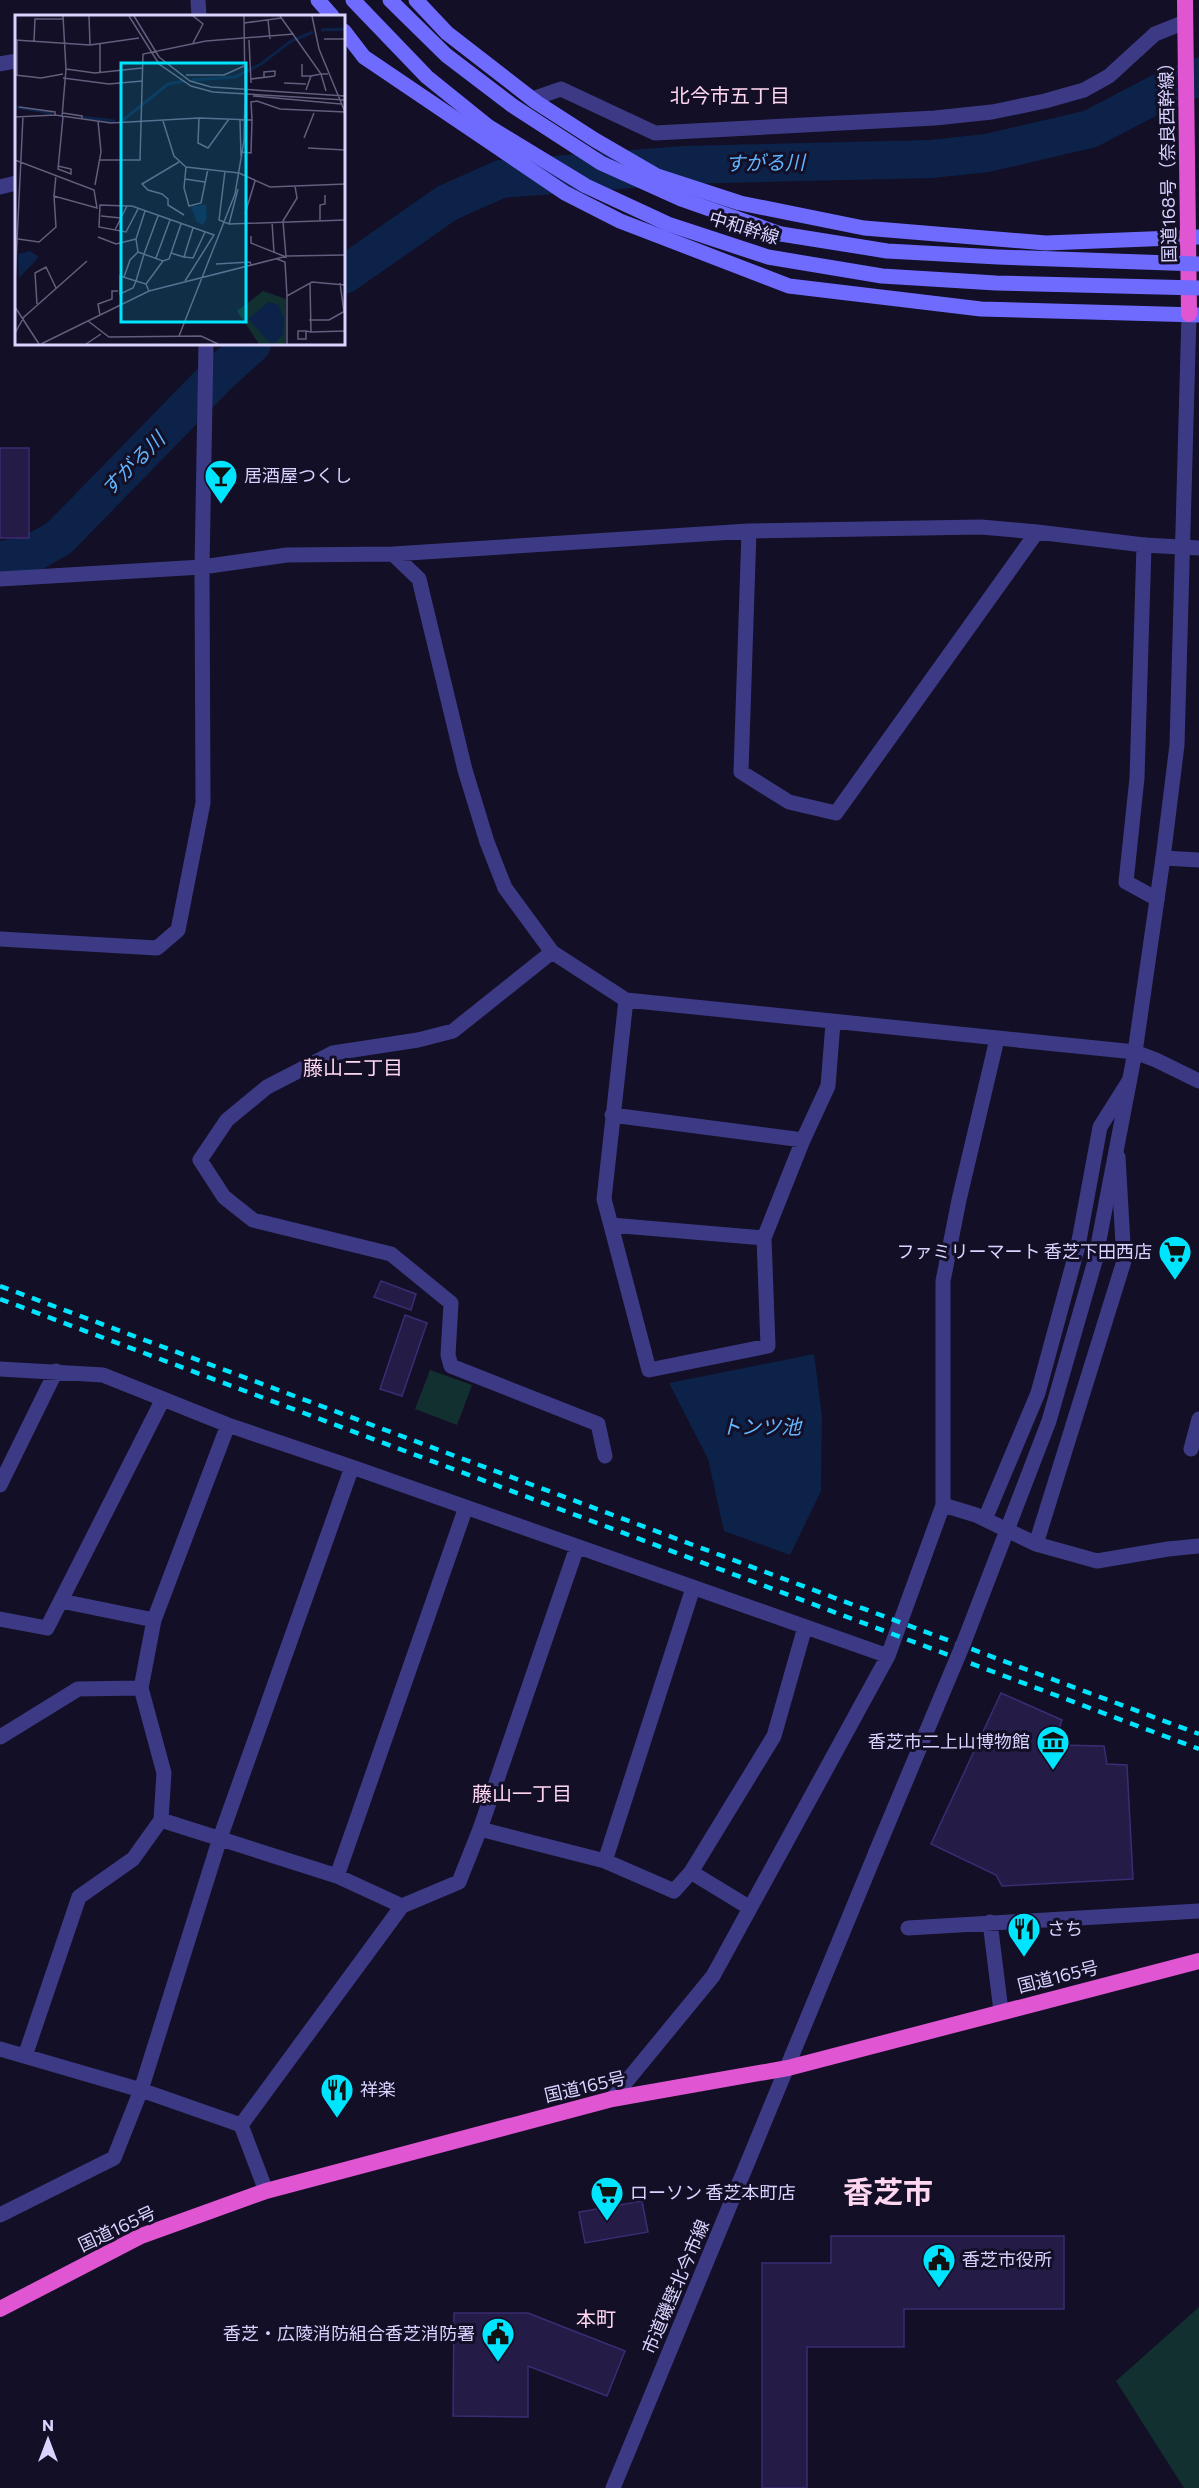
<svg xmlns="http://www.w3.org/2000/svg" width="1199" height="2488" viewBox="0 0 1199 2488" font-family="Commissioner,'Noto Sans JP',sans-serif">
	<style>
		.green { fill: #12302f }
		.water { fill: #0c2248 }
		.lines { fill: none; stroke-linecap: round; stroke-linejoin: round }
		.river { stroke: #0c2248; stroke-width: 38 }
		.building { fill: #241b47; stroke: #3b2d73; stroke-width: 1.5 }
		.minor { stroke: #3d3a85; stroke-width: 15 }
		.tertiary { stroke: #3d3a85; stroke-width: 15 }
		.secondary { stroke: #6f6bff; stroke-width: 15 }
		.trunk { stroke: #e055d1; stroke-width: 16 }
		.rail { stroke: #00e5ff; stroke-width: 4.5; stroke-dasharray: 9 8; stroke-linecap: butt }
		.minor-bridge { stroke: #3d3a85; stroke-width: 15 }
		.tertiary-bridge { stroke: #3d3a85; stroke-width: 15 }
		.secondary-bridge { stroke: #6f6bff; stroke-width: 15 }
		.labels { text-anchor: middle; stroke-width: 6; stroke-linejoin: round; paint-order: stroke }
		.street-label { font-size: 18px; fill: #d9d4ff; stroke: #130f26 }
		.poi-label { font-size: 18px; fill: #d9d4ff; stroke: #130f26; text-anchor: start }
		.neighbourhood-label { font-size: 20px; fill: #ffd6f0; stroke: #130f26 }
		.water-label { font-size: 20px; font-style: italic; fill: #62b6ff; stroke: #130f26 }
		.town-label { font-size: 30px; font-weight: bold; fill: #ffd6f0; stroke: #130f26 }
		.inset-river { fill: none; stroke: #0c2248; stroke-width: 3 }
		.inset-road { fill: none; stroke: #625e7d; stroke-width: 1.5 }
		.view { fill: #00e5ff; fill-opacity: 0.15; stroke: #00e5ff; stroke-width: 3 }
		.inset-edge { fill: none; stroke: #d9d4ff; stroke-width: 3 }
	</style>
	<rect width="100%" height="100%" fill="#130f26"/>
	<path class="green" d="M430,1370l42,15 -15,40 -42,-16z
		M1199,2307v181h-15l-68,-107z"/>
	<path class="water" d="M814,1354l8,62 -1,75 -31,64 -66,-24 -16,-72 -39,-76z"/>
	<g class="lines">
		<path class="river" d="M344,275l103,-72 54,-24 183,-14 247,-6 56,-6 103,-24 69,-36 40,-16
			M0,560l29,-5 30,-17 159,-163 34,-31"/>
	</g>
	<path class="building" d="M0,448h29v90h-29z
		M381,1281l35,13 -5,16 -37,-13z
		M405,1315l22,8 -25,73 -22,-7z
		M1001,1693l61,27 -8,25 50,1 3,18 20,1 6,114 -131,7 -6,-11 -65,-31z
		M642,2201l6,31 -63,11 -6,-31z
		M831,2236h233v73h-160v38h-97v141h-45v-225h69z
		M454,2313h74l97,38 -18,45 -79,-30v51l-75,-1z"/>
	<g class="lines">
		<path class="minor" d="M198,0l1,16
			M0,64l16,-3
			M532,99l29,-10 94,44 280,-15 57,-6 53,-11 39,-11 25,-14 46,-42 30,-12
			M0,187l16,-4
			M749,531l-8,241 48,30 47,11 201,-281
			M393,554l26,25 46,191 22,72 18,46 47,64 74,48 509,52
			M0,579l202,-12 85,-12 106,-1 356,-23 232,-4 56,5 107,13 -7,233 -11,104 31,17
			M1163,858l36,2
			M0,939l157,9 21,-18 25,-127 -1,-236 4,-223
			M552,952l-99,79 -35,9 -85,13 -66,34 -40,33 -27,40 24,37 29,23 138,34 60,49 -3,52 3,11 147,58 7,32
			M626,1000l-22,199 45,171 119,-24 -4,-108 39,-98 25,-54 5,-63
			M997,1039l-38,161 -16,81v224l33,10 60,29 61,17 71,-12 31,-3
			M612,1115l191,25
			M611,1225l153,13
			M0,1369l103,6 125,50 124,42 536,189 -175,320 -101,123
			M1191,1449l8,-30
			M0,1485l56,-114
			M985,1519l53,-126 40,-147 22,-119 29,-46
			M1036,1544l88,-283 -6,-104
			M61,1601l93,19
			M0,1619l47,9 116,-229
			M888,1656l55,-151
			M0,1737l78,-48 63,-1
			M161,1820l176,56 65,30 57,-24 21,-53 97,-282
			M480,1829l125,32 88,-273
			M605,1861l69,30 17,-19 83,-136 31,-109
			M691,1872l59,36
			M337,1876l129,-369
			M990,1922l11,89
			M908,1928l291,-17
			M0,2049l141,41 100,35 25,66
			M25,2056l54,-159 54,-38 28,-39 3,-47 -23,-85 13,-68 74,-195
			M241,2125l161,-219
			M0,2215l114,-57 27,-68 79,-252 132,-371"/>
		<path class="tertiary" d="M1135,1052l21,8 43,21
			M1095,1261l40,-209 28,-194 14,-113 12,-431
			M613,2488l263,-636"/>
		<path class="secondary" d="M318,0l14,16
			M416,0l31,33 89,69 59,38 62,36 83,27 124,25 182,15 153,-6
			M344,31l20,26 201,136 55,28 169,65 192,23 218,6"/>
		<path class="trunk" d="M1185,0l4,314
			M0,2309l141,-73 125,-45 346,-92 176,-31 411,-107"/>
		<path class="rail" d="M0,1286l1199,448
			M0,1299l1199,450"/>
		<path class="minor-bridge" d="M1144,545l55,3"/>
		<path class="tertiary-bridge" d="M876,1852l88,-210 85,-221 46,-160"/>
		<path class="secondary-bridge" d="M353,0l74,77 62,50 97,59 82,38 100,33 114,19 114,7 203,5
			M390,0l56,55 67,51 88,57 80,36 100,35 106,17 111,6 201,7"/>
	</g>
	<defs>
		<g id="bar-pin" transform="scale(1.725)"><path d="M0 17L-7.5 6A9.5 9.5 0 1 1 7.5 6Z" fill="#00e5ff" stroke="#130f26"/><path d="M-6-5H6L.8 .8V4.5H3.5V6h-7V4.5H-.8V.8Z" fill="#111"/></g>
		<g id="supermarket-pin" transform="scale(1.725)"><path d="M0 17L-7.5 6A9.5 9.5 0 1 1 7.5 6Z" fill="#00e5ff" stroke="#130f26"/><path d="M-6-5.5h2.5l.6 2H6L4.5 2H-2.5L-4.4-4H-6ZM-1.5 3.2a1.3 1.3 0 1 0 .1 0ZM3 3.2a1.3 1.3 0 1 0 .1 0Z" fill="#111"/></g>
		<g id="museum-pin" transform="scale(1.725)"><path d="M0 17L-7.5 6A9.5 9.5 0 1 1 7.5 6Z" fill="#00e5ff" stroke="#130f26"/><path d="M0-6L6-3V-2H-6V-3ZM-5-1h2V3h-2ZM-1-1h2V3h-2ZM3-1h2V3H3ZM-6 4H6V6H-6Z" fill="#111"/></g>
		<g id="restaurant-pin" transform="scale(1.725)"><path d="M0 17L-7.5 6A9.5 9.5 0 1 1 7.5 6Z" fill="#00e5ff" stroke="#130f26"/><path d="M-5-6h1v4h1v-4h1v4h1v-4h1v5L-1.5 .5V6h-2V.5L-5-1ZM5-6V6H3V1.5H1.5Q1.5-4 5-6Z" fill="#111"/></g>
		<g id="civic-pin" transform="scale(1.725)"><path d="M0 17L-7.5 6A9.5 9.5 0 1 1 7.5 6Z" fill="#00e5ff" stroke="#130f26"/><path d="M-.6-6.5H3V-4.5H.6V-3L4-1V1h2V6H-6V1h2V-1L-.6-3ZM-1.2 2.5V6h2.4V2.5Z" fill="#111"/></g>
	</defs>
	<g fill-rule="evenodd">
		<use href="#bar-pin" x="221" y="476"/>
		<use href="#supermarket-pin" x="1175" y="1252"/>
		<use href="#museum-pin" x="1053" y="1742"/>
		<use href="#restaurant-pin" x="1024" y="1929"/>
		<use href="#restaurant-pin" x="337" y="2090"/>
		<use href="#supermarket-pin" x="607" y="2193"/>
		<use href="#civic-pin" x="939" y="2260"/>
		<use href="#civic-pin" x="498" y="2334"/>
	</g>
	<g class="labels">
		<g class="street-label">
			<text transform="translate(1168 158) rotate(-91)" y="6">国道168号（奈良西幹線）</text>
			<text transform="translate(744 228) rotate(17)" y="6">中和幹線</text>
			<text transform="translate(1058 1977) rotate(-14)" y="6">国道165号</text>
			<text transform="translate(585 2087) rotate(-13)" y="6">国道165号</text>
			<text transform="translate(117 2229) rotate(-25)" y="6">国道165号</text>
			<text transform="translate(676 2287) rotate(-67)" y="6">市道磯壁北今市線</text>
		</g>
		<g class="poi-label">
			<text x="244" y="482">居酒屋つくし</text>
			<text x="1152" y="1258" text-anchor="end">ファミリーマート 香芝下田西店</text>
			<text x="1030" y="1748" text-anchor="end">香芝市二上山博物館</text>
			<text x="1047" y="1935">さち</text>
			<text x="360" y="2096">祥楽</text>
			<text x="630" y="2199">ローソン 香芝本町店</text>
			<text x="962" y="2266">香芝市役所</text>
			<text x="475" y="2340" text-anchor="end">香芝・広陵消防組合香芝消防署</text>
		</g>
		<g class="neighbourhood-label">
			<text x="730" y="103">北今市五丁目</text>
			<text x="353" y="1075">藤山二丁目</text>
			<text x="522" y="1801">藤山一丁目</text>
			<text x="596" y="2326">本町</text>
		</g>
		<g class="water-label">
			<text transform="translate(765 163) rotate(-1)" y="7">すがる川</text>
			<text transform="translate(133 464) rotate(-45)" y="7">すがる川</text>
			<text x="761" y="1434">トンツ池</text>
		</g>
		<g class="town-label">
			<text x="888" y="2203">香芝市</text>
		</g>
	</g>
	<g transform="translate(15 15)">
		<rect width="330" height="330" fill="#130f26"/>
		<path d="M248,276l23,8v44l-3,1h-24l-22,-33z" fill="#12302f"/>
		<path d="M191,189l1,14 -4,7 -6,-3 -6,-15zM15,236l9,6 -20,21 -1,-24zM253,287l11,3 5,15 -1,14 -8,9h-5l-22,-24z" fill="#0c2248"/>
		<path class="inset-river" d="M306,15l24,-1M177,65l43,-3 26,-13 30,-23 22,-9M0,92l37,6M66,102l34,4M107,106l46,-37 17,-3"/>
		<path class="inset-road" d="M74,1l1,29M114,1l30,48 32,22 22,6 132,8M119,1l25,41 31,24 21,6 134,9M178,1l10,8 -10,19M229,1l1,80M265,1l41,58h7M297,1l7,33 26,63M253,5l2,19M229,8l37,-5M309,24h21M0,25l75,5 49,-7M2,25v35M234,25l2,43M19,26l1,-22h29M85,28v30M287,49v12h9M51,54l29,4 47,-5M0,60l26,3 22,-4M171,60h38l20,-9M249,62v-5l11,-1v5M48,63l46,6 33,-3M236,64l24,-3M269,68l22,1M291,75l5,-14 10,-2 5,17M238,81l88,8M4,92l36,5v3M48,98l19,3v3M0,102l40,-2 56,8 88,-5 53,2 -1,-18 6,-1 23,8 65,3M47,102l4,-48 -3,-53M184,103l-1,25 10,5 21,-29M225,105l1,36M148,106l11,35 12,11 53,6 31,14 75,-3M289,123l10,-25M293,133l37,2M227,137l9,1 1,-33M0,145l79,30 3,18 -43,-12 2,31 -17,15 -21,-3M84,145h41l3,-106 63,-13 88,-7M164,147l-37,22 6,6 14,4 6,5v6l16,10M43,151l13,3v5l-13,-5 5,-52M171,152l-2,21 5,18 12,-3 7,-34M210,156l-6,49 10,4 116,-4M170,164l20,3M80,170l6,-33 -3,-31M39,181l2,-21M123,194l-12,23 -27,-5 1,-22 27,1h5l82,29 -29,46M230,199l10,-33M86,201l20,2M305,205v-15l5,-1v-9M257,207l2,30M214,209l9,-35M100,215l12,-24M236,221v7l35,14 -3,-36 14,-23 -2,-12M83,222l18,7 20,-5M123,237l25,9 6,-2 12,-35M156,238l13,4 9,-29M169,242l9,1 12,-26M141,243l14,-38M262,244l8,3 2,34 25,-14 33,3M201,249l34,-2 1,3M109,262l6,-17 8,-8 -2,-13 9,-28M0,268l8,-167M325,268l4,29M131,269l17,-23M295,269l1,48 34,-1M134,276l-3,-7 -10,-3 -16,-5v18l13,-6 3,-7 8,-27 14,-38M272,281v48M22,289l-2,-31 11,-6 10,21M0,292l24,37M85,300l-2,-11 14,-5v-8h6M294,305h20l16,-9M73,306l21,16 92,-1 17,8M291,316v8h-8v-8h8l5,1M0,318l9,-16 63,-56M164,321l56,-142 9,-53 1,-45M26,329l108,-53 138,-35 58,-1M71,329l15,-10"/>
		<path class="view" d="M106,48h125v259h-125z"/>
		<rect width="330" height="330" class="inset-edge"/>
	</g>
	<g transform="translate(48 2440)" stroke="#130f26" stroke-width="4.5" paint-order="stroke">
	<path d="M0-4.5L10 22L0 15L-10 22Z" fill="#d9d4ff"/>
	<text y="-9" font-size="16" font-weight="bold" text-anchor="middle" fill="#d9d4ff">N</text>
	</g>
</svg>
